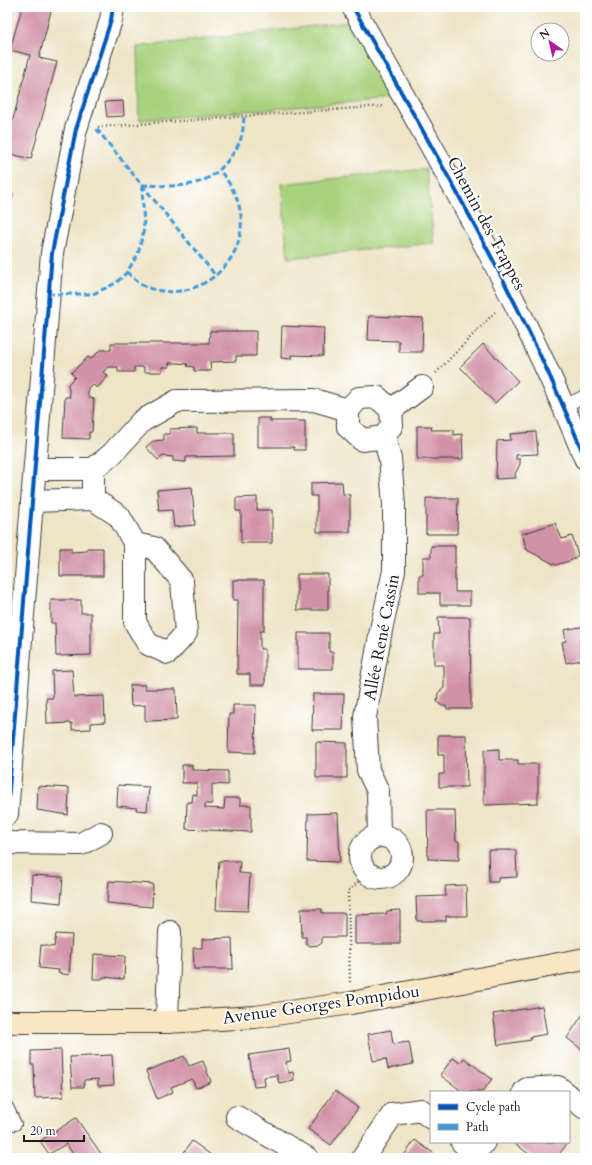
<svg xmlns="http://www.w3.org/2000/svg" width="592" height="1165" viewBox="0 0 592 1165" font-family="Cardo,serif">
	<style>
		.green { fill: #a7d17c; stroke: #62764c }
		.building { fill: #d192a7 }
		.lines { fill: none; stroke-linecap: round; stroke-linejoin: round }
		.service-casing { stroke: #3c3a36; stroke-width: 14 }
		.minor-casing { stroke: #3c3a36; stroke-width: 24 }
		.secondary-casing { stroke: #3c3a36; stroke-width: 24 }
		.path { stroke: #3c3a36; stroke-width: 2.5; stroke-dasharray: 1 3; stroke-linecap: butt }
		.service { stroke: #fff; stroke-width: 12 }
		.minor { stroke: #fff; stroke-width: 22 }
		.secondary { stroke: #fbe6c4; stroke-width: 22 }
		.quiet { stroke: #3c9bdf; stroke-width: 3; stroke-dasharray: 6 3; stroke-linecap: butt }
		.cycleway-casing { stroke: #fff; stroke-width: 6 }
		.cycleway { stroke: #0057b8; stroke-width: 4 }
		.labels { text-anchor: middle; stroke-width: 4; stroke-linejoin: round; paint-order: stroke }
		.street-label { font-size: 17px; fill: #1c1c1c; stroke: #fff }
	</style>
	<rect width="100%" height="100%" fill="#fff"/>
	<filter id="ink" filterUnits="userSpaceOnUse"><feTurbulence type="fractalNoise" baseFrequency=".025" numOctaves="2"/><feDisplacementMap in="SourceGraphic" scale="8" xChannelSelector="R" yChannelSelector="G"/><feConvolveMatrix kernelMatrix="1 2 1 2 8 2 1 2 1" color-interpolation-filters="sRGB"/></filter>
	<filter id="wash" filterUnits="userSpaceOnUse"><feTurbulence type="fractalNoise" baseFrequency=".012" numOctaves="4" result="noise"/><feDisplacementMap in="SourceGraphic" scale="16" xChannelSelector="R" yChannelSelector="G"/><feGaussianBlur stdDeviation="0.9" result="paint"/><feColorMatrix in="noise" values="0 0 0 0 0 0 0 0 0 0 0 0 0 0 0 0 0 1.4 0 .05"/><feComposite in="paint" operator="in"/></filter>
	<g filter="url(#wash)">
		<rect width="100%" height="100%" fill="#eee4c6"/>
		<path class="green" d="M348,22l43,77 -252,21 -2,-73z
			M426,169l8,74 -146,15 -7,-74z"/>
		<g id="blocks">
			<path class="building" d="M22,7h30l-13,51 18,4 -26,97 -24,-6v-11l23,-87 -20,-5z
				M123,101l1,15 -17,1 -2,-15z
				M7,193l6,1 -5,23h-1z
				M369,316l54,2 -1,34h-23v-11l-31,-1z
				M282,326l42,2 -1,28 -32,-1v4l-10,-1z
				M210,331h46v25h-20v5l-26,1 1,9h-17v-4l-7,-1 1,-2 -10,-1h-9v4h-7v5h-18v-5h-10v5h-16v-5h-9l-6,5 5,4 -11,12 -5,-4 -4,4v9l6,2 -2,33h-3v7l-26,-1 2,-41h5l-2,-13 7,-7 -4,-4 17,-16 3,2 9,-9h11v-7h98z
				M483,344l35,37 -23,22 -35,-36z
				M258,418h12v3h35v29h-11v-3h-36z
				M417,426h15l-1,4h23v5l8,-1 1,25h-46z
				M197,428v5h37v23l-48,1v5l-13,-1v-4l-10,-1 -5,4 -12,-13 7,-6 11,-1v-6h6v-5z
				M536,432l2,22 -22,1v4h4v5l-5,10 1,4 -20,1 1,-38 14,-1 -1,-6z
				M342,482l1,12 7,1v37h-33v-36h-6v-13z
				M192,487l3,38 -21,2 -2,-17 -13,1 -2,-21z
				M257,497v13h15v33h-31v-32h-5v-13z
				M426,498h32l-1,36h-31z
				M555,523l7,16 10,-3 6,19 -6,5 -16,5 -29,-15 -5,-16z
				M431,546h24v46h15v13h-30v-12h-21v-18h4v-18h8z
				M60,548h11v4l16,-1v-3h16v28h-43z
				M297,574h31v36h-31z
				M233,580h31v51h-4v18h5v36h-15v-11h-13l1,-74h-5z
				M51,600h30v13h10v42l-35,1 -1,-33h-4z
				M438,617h32l1,92h-24l-1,-3h-4l-5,-4 1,-9 6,-5v-23h-10v-31h5z
				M585,626v33l-19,4 -4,-21 4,-1 -2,-11z
				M298,633h31v19h4v17h-35z
				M72,670l2,27 30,-1 1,26 -14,1v6l-19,1v-7l-25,1 -1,-26h7l-1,-27z
				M130,685h15v4h31l1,31 -32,1v-16l-14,1z
				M313,694h31l-1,36h-31z
				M233,705h23l-1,48 -27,-1 1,-38h4z
				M438,735h28l1,52h-28v-13h5v-19h-6z
				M316,742l31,1v35h-31z
				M499,749v11h19v4h20v39l-54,2v-55z
				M182,765h10v5l36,1v14l-16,-1v20h-7v4l19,1 1,-11h15v7h11v27l-65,-3 1,-27h5l1,-8 4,1v-12h-15z
				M118,785l31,2 -2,24 -11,-1 1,-2 -20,-2z
				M38,786l31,2 -1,27 -31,-5z
				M427,810h28l1,31h3v19l-31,-1z
				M338,813l2,49 -33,-1 1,-47z
				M488,850h28l1,27 -19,1v4h-9z
				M219,861h21l-1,12 11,1 -2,37 -32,-1z
				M32,875l31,2 -2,26 -30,-3z
				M109,881l44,3 -1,23 -45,-4z
				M466,885l1,31h-21v5h-29l-1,-24 30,-1 -1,-10z
				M301,909h21v4h23v24h-23v6l-3,2 -9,1 -4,-3v-6h-4z
				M400,910v34h-45v-29l31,-1 1,-3z
				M56,934l16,1 -3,40 -11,-2 1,-3 -20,-2 2,-23 13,2z
				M232,938l1,31h-39l-1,-21h9v-9z
				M94,954l31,2 -1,23 -21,-2 -1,2h-9z
				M542,1006l5,28 -17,3 1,3 -33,5 -5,-31z
				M583,1014l2,1v37l-18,-14z
				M391,1030l2,14 16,-2 4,22 -25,5 -2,-10 -13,2 -5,-27z
				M289,1049l2,12 -5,1 2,11 5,-1 1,8 -15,3 -2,-8 -13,2 1,9 -11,1 -5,-32z
				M61,1050l2,47 -28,1 -1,-33h-3v-14z
				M112,1055l2,30 -16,1v-7l-14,1v7h-12l-2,-30z
				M184,1056l5,10 14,-5 8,21 -15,6 -4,-9 -21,8 2,5 -16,7 -11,-28z
				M453,1058l7,5 4,-5 28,21 -10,13h-23v-3l-19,-14z
				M335,1091l23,17 -27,37 -23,-16z
				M76,1118l26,37 -4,3h-22l-10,-14 -17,10 -9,-13z
				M415,1140l25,18h-38z
				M192,1141l23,17h-35z
				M513,1142h53l2,1 -12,15h-22z"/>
		</g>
	</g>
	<g filter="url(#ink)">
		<use href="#blocks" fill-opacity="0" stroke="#3c3a36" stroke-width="1"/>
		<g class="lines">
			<g class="service-casing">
				<path id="service" d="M564,406l21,-10
					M7,619l15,1
					M7,1107l8,17"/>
			</g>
			<g class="minor-casing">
				<path id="minor" d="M353,7c83,147 169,294 232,451
					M377,397l14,13 1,15 -8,12 -22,3 -14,-13v-17l11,-12z
					M391,410l31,-23
					M93,469l18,-14 31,-34 35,-20 137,-1 34,10
					M93,499l26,17 16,28v78l13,22 20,9 18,-20 -4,-52 -28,-33 -19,-4
					M32,501l61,-2v-30h-58
					M7,814l45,-561 24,-124 35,-109 2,-13
					M379,836l-1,-45 -10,-21 -3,-53 17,-92 12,-54v-67l-4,-45 -6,-22
					M360 857a21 21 0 1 1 42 0a21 21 0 1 1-42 0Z
					M7,843l74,1 20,-11
					M167,1022l3,-90
					M524,1092l3,-3 31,-2 6,5
					M569,1096l16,12
					M237,1117l70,41
					M462,1142l13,11 9,-11
					M363,1158l30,-44 28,-4 10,8"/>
			</g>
			<g class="secondary-casing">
				<path id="secondary" d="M7,1022h160l88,-5 96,-14 234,-44"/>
			</g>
			<path class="path" d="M98,127l286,-21
				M436,373l59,-61
				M350,982l-2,-91 20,-18"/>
			<use href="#service" class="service"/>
			<use href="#minor" class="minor"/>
			<use href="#secondary" class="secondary"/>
			<path class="quiet" d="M142,185c35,1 63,6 87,-26 12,-16 14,-23 15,-43
				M142,185l74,91
				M127,272c5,5 11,11 17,14 42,19 94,-12 97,-59 2,-20 -8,-41 -21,-56
				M48,294h45l23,-11 11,-11 11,-18 6,-25 -2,-44 -47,-58"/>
			<g class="cycleway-casing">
				<path id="cycleway" d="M353,7c83,147 169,294 232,451
					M7,814l45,-561 24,-124 35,-109 2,-13"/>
			</g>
			<use href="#cycleway" class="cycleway"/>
		</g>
	</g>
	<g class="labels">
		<g class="street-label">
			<text transform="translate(487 223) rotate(62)" y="6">Chemin des Trappes</text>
			<text transform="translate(381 637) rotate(-79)" y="6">Allée René Cassin</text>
			<text transform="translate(321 1004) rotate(-8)" y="6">Avenue Georges Pompidou</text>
		</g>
	</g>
	<rect width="592" height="1165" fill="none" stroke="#fff" stroke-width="24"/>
	<rect x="430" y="1091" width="140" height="52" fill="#ffffff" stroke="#a4a4a4"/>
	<rect x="438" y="1104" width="20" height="6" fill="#0057b8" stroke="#a4a4a4"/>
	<text x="466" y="1111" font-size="12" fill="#1c1c1c">Cycle path</text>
	<rect x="438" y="1124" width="20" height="6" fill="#3c9bdf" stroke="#a4a4a4"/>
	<text x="466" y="1131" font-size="12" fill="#1c1c1c">Path</text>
	<g transform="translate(550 42) rotate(326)"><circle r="19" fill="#ffffff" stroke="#a4a4a4"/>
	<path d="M0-3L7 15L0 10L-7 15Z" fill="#b5179e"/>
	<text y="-6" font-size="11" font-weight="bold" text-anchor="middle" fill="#1c1c1c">N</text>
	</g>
	<path d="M24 1135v6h60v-6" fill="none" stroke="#1c1c1c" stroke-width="2"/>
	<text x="30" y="1135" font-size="12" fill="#1c1c1c" stroke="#ffffff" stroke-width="3" paint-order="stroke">20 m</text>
</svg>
